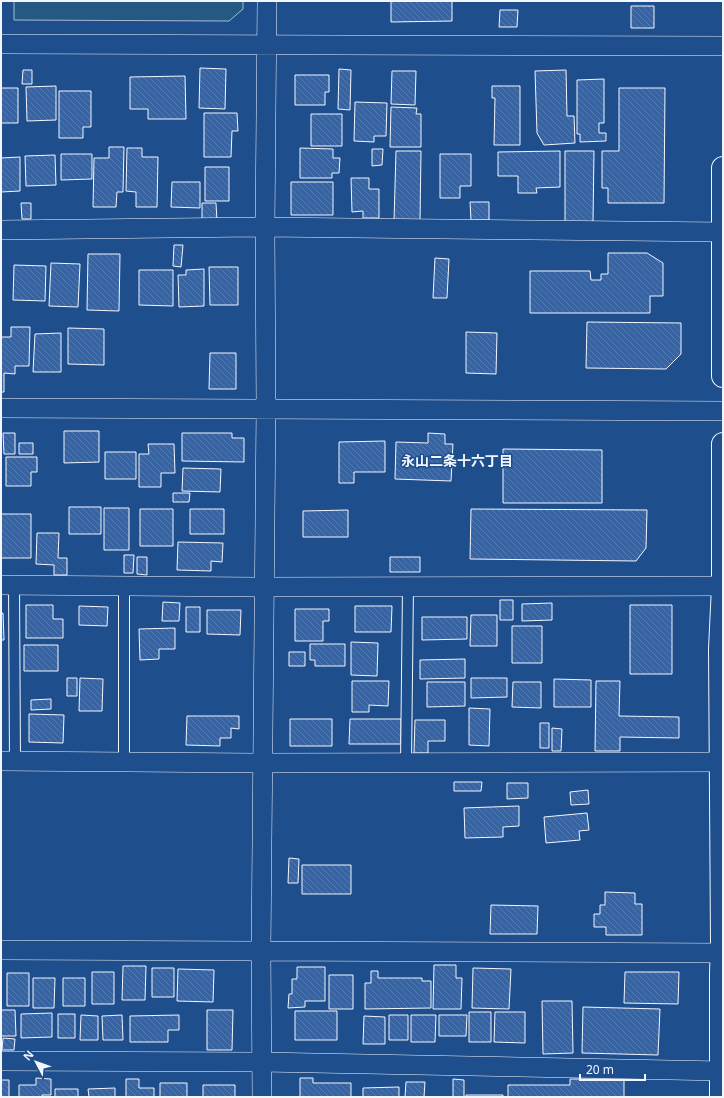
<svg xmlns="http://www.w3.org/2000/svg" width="724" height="1098" viewBox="0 0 724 1098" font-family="'Noto Sans','Noto Sans JP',sans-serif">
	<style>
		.green { fill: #245a82; stroke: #a8bbd7 }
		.building { fill: url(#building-back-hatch); stroke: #f2f6ff }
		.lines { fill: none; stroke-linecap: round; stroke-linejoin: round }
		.service-casing { stroke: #f2f6ff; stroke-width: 12 }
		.minor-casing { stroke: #f2f6ff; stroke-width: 20 }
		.trunk-casing { stroke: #f2f6ff; stroke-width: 24 }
		.service { stroke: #1f4e8c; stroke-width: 10 }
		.minor { stroke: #1f4e8c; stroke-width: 19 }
		.trunk { stroke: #1f4e8c; stroke-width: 22 }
		.labels { text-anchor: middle; stroke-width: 3; stroke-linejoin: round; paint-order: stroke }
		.neighbourhood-label { font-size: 14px; font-weight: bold; fill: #f2f6ff; stroke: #1f4e8c }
	</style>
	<defs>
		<pattern id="building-back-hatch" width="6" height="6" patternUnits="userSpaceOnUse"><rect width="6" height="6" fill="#3563a3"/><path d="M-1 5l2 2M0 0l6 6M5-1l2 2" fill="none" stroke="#537ab1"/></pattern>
	</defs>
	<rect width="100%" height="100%" fill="#1f4e8c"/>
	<path class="green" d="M14,1h229v8l-14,12 -215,-1z"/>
	<path class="building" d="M391,1h61v20l-61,1z
		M631,6h23v22h-23z
		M500,10h18l-1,17h-18z
		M200,68l26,1 -1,40 -26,-1z
		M339,69l12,1 -1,40 -12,-1z
		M23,70h9v14h-10z
		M566,70l1,46h7l1,27 -31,2 -7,-12 -2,-62z
		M392,71h24l-1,34 -24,-1z
		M295,75h34v17h-4v13h-30z
		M185,76l1,43h-38v-10h-18v-32z
		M604,79v44h-5v10h7v8l-26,1v-8h-3v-54z
		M56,86v34l-29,1 -1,-34z
		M492,86h28v59h-26l1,-47h-3z
		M1,88h17v35h-17z
		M619,88h46l-1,115h-56v-15h-6v-37h17z
		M59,91h32v36h-8v11h-24z
		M355,102l32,1 -1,33h-12v6l-20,-1z
		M391,107l26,1 -1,6h5v33h-31z
		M204,113h33l1,18h-6l-1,26h-27z
		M311,114h31v32h-31z
		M109,147h15l-1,45h-6l-1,15h-23l1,-49h15z
		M127,148h15v9h16l-1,50h-21v-15l-10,-1z
		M300,148l33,1v9h7l-1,15h-7v5h-32z
		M372,149h11l-1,16 -10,1z
		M396,151h25l-1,70h-26z
		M560,151v36l-24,1 1,5h-19v-17h-20v-24z
		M565,151h29l-1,71h-28z
		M61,154h31v25l-31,1z
		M440,154h31v32h-11v12h-20z
		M55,155l1,30 -30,1 -1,-30z
		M20,157v34l-19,1v-34z
		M205,167h24v34h-24z
		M351,178h18v11h10v29h-16v-7l-11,1z
		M172,182h28v26l-29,-1z
		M291,182h42v33h-42z
		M470,202h19v18h-18z
		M21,203h10v16h-9z
		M202,203h14l1,18h-15z
		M174,245h9l-2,22 -8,-1z
		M608,253h39l16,10v33h-13v17h-120v-42h60l1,9h10v-6h7z
		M88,254h32l-1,57 -32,-1z
		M435,258l14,1 -2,39h-14z
		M51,263l29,1 -2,43 -29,-1z
		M14,265l32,1 -1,35 -32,-1z
		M209,267h29v38h-28z
		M204,269v37l-25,1 -1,-32h8v-5z
		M139,270h34v36l-34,-1z
		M587,322l94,1v31l-15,15 -80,-1z
		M11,327h19l-1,39h-14v8l-11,-1v19h-3v-55h10z
		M68,328l36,1v36l-36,-1z
		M466,332l31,1 -1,41 -30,-1z
		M61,333v39h-28l2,-38z
		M210,353h26v36h-27z
		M64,431h35v31l-35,1z
		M3,433h12v21h-11z
		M182,433h50v5h12v24l-62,-1z
		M428,433l17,1v10h8l-2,37 -56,-2 1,-37 32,1z
		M385,441v31h-31v11h-15v-41z
		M19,443h14v11h-14z
		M148,444h26l1,29h-14v14h-22v-33h10z
		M503,449l99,1v53h-99z
		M105,452h31v27h-31z
		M6,457h31v15h-6v14h-25z
		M183,468l38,1 -1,23 -38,-1z
		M173,493h17l-1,9h-16z
		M69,507h32v27h-32z
		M104,508h25v42h-25z
		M140,509h33v37h-33z
		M190,509h34v25h-34z
		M471,509l176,1 -1,38 -10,13 -166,-2z
		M348,510v27h-45v-26z
		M1,514h30v44h-30z
		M37,533h22l-1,25h9v17h-13v-10l-18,-1z
		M178,542l45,1 -1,19 -11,-1v10l-34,-1z
		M124,555h10l-1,18h-9z
		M137,557h10v18l-10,-1z
		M390,557h30v15h-30z
		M500,600h13v20h-13z
		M163,602l17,1 -1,18h-17z
		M552,603v17l-30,1v-17z
		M26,605h27v14h10v19h-37z
		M630,605h42v69h-42z
		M79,606l29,1 -1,19 -28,-1z
		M355,606h37l-1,26h-36z
		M186,607h14v25h-14z
		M295,609h34v12h-6v20h-28z
		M207,610h34l-1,25 -33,-1z
		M1,613h2l1,27h-3z
		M471,615h26v31h-27z
		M422,617h45v22l-45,1z
		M512,626h30v37h-30z
		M175,628v21h-16v10l-19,1 -1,-31z
		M351,642l27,1 -1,33 -26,-1z
		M310,644h35v22h-30v-6h-5z
		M24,645h34v26h-34z
		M289,652h16v14h-16z
		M465,659v19l-45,1v-19z
		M67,678h10v18h-10z
		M80,678l23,1 -1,32h-23z
		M471,678h36v19l-36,1z
		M554,679l37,1v27h-37z
		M352,681h37l-1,25 -19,-1v7h-17z
		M596,681h24l-1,35 60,1v21l-59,-1v14h-25z
		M427,682h38v24l-38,1z
		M513,682h28v26l-29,-1z
		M51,699v10l-20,1v-10z
		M469,708l21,1 -1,37 -20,-1z
		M29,714l35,1 -1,28 -34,-1z
		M187,716h52v13l-8,-1v10h-11v8l-34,-1z
		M290,719h42v27h-42z
		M350,719h51v25h-52z
		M415,720h30v21h-17v12h-14z
		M540,723h9v25h-9z
		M552,728l10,1 -1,22h-9z
		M454,782h28l-1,9h-27z
		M507,783h21v15l-21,1z
		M588,790l1,14 -18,1 -1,-13z
		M519,806v20l-16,1v10l-38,1 -1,-30z
		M587,813l2,17 -10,1 1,9 -34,3 -2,-26z
		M289,858l10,1 -1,24h-10z
		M302,865h49v29h-49z
		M605,892l30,1v11h7v31h-36v-8h-12v-13h6v-9h5z
		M491,905l47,1 -1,28h-47z
		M434,965h22v13h6l-1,31h-28z
		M123,966h23l-1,34h-23z
		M297,967h28v34h-20v6l-17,1 1,-14h3v-15h5z
		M152,968h22v29h-22z
		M473,968l38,1 -2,40 -37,-1z
		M178,969l36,1 -1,32 -36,-1z
		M371,971h7v7h44v3h9v27l-66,1v-26h6z
		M92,972h22v32h-22z
		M625,972h54l-1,32 -54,-1z
		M7,973h22v33h-22z
		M329,975h24v34h-24z
		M33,978h22l-1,30h-21z
		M63,978h22v28h-22z
		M542,1001h30l1,52 -30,1z
		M583,1007l77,2 -2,46 -76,-2z
		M1,1010h14l1,26h-15z
		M207,1010h26l-1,40h-25z
		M295,1011h42v29h-42z
		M469,1012h22v30h-22z
		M495,1012h30v31l-31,-1z
		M52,1013v24l-31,1v-24z
		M58,1014h17v24h-17z
		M81,1015l17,1v24h-18z
		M122,1015l1,25h-20l-1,-24z
		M179,1015v15h-11v12h-38v-26z
		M389,1015h19v25h-19z
		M411,1015h25l-1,27h-24z
		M439,1015h28l-1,21h-27z
		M364,1016l21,1v27h-22z
		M3,1038l12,1 -1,11h-12z
		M36,1078l15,1v16h-9v2h-23v-12h17z
		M300,1078h13v5h38v14h-51z
		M126,1079h13v9h15v9h-28z
		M453,1079l11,1v17h-11z
		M570,1079h54v18h-116v-12h62z
		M1,1080h8v17h-8z
		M406,1082h19l-1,15h-19z
		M160,1083h27v14h-27z
		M203,1085h32v12h-32z
		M399,1087v10h-36v-9z
		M115,1088v9h-26l-1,-8z
		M55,1089h23v8h-23z
		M466,1095h37v2h-37z"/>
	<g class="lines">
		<g class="service-casing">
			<path id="service" d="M14,585l1,177
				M124,586v176
				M406,763l2,-177"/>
		</g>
		<g class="minor-casing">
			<path id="minor" d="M1,44l722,2
				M1,230l264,-3 457,5
				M1,408l722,3
				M1,585l262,2 460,-1
				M1,761l262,2 460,-1
				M1,950l721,3
				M1,1061l261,1 459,9
				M262,1097l-1,-146 5,-543 -1,-181 2,-226"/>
		</g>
		<g class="trunk-casing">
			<path id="trunk" d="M723,168v208
				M721,1097v-124l1,-30 -2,-294 3,-63v-142"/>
		</g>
		<use href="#service" class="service"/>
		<use href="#minor" class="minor"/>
		<use href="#trunk" class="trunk"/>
	</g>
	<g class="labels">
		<g class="neighbourhood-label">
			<text x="457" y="466">永山二条十六丁目</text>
		</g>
	</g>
	<rect width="724" height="1098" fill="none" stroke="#f2f6ff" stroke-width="4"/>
	<g transform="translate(36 1062) rotate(311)" stroke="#1f4e8c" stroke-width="3" paint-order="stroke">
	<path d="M0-3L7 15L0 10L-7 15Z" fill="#f2f6ff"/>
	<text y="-6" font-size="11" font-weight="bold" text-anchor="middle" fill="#f2f6ff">N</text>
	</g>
	<path d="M580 1074v6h65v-6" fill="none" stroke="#f2f6ff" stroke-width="2"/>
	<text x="586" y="1074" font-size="12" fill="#f2f6ff" stroke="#1f4e8c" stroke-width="3" paint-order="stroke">20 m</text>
</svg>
